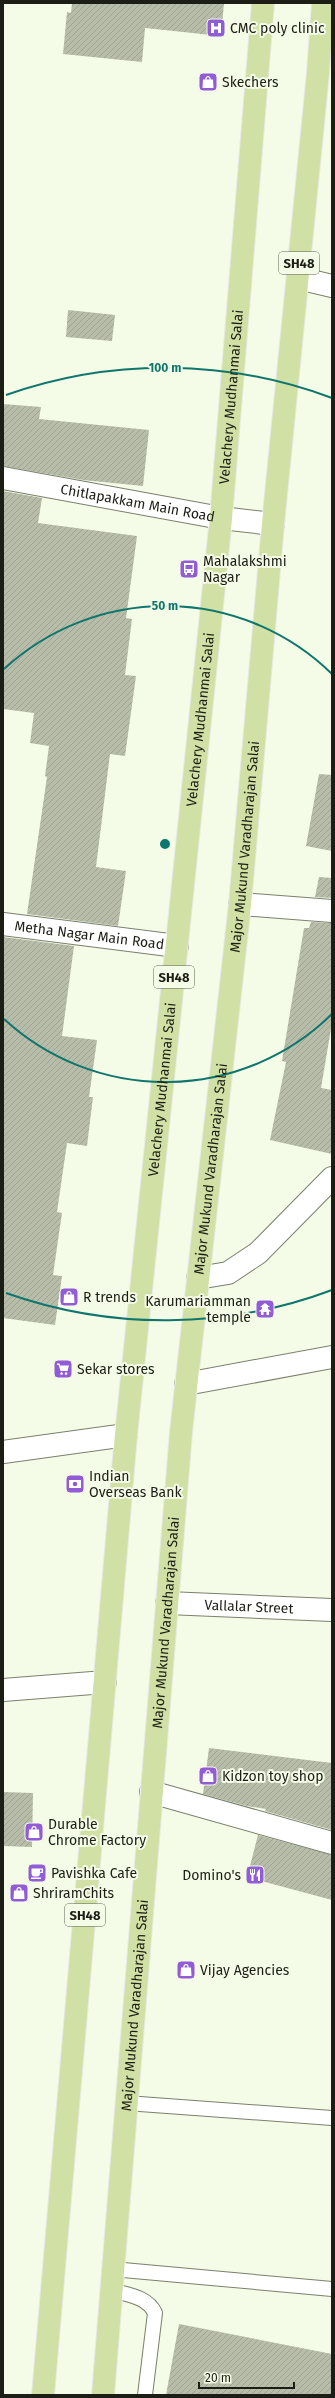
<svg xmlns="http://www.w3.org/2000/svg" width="335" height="2398" viewBox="0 0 335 2398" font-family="'Fira Sans',sans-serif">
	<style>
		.building { fill: url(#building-hatch) }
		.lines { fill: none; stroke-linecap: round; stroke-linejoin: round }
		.service-casing { stroke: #7a806d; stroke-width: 16 }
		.minor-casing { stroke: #7a806d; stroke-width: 24 }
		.tertiary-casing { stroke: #7a806d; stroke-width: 24 }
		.primary-casing { stroke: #e8e8e8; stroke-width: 24 }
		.service { stroke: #fff; stroke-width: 14 }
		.minor { stroke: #fff; stroke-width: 22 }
		.tertiary { stroke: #fff; stroke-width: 22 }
		.primary { stroke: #d1e0a4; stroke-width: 22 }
		.ring { fill: none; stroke: #0f766e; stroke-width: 2 }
		.labels { text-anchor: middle; stroke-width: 4; stroke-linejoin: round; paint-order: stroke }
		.shield { fill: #f4fbe6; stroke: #5d6054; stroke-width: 1 }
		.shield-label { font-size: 13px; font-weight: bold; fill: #1c1e16 }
		.poi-label { font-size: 14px; fill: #1c1e16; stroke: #f4fbe6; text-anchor: start }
		.street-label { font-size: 14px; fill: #1c1e16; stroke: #f4fbe6 }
		.centre { fill: #0f766e; stroke: #f4fbe6; stroke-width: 2 }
		.ring-label { font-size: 12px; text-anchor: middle; font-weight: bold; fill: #0f766e; stroke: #f4fbe6; stroke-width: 4; stroke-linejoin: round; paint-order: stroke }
	</style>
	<defs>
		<pattern id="building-hatch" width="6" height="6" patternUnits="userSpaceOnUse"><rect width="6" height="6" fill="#b7bda9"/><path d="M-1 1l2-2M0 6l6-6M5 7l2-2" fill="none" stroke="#9da291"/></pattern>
	</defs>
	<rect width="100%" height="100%" fill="#f4fbe6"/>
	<path class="building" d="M72,3h152l-3,33 -76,-8 -3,34 -79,-8 4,-42 4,1z
		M68,310l47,5 -3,26 -46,-4z
		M3,404l38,3 -2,12 110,11 -6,56 -60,-6 -80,-14z
		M3,491l39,7 -4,25 99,13 -11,82 6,1 -7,56 11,1 -11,80 -15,-2 -14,113 30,4 -8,55 -91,-12 20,-137 -2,-1 4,-30 -19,-3 4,-30 -31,-4z
		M319,774l13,1v76l-26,-5z
		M319,877l13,1v20l-17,-1z
		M311,922l21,1v100l-11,65 11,2v64l-62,-14 16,-78 -4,-1 22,-133h5z
		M3,937l71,9 -12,90 35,4 -8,57h4l-6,49 -20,-3 -10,69 5,1 -9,62 9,1 -7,49 -52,-7z
		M209,1748l123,15v67l-67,-19 1,-2 -19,-3 -44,-12z
		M3,1792l30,1 -1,54 -29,-1z
		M258,1835l74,20v45l-85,-23z
		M179,2324l153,30v41h-166z"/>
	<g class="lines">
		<g class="service-casing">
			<path id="service" d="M126,2103l206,15
				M112,2269l220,20
				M111,2290c16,5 36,6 44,23l-10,82"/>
		</g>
		<g class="minor-casing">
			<g id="minor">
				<path d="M298,278l34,8"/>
				<path d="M240,904l92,7"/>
				<path id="s1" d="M3,924l174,22"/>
				<path d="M198,1278l30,-5 30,-20 74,-75"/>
				<path d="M186,1384l146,-27"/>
				<path d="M3,1452l123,-17"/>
				<path id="s2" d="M167,1603l165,7"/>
				<path d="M3,1690l102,-8"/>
				<path d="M151,1792l181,51"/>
			</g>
		</g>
		<g class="tertiary-casing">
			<g id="tertiary">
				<path id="s3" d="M3,478l218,40 52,6"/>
			</g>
		</g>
		<g class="primary-casing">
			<g id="primary">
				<path id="s4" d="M43,2395l83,-960 95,-917 42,-515"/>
				<path id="s5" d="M103,2395l78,-963 59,-528 33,-380 45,-451 5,-70"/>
			</g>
		</g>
		<use href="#service" class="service"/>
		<use href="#minor" class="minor"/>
		<use href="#tertiary" class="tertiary"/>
		<use href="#primary" class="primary"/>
	</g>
	<g class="ring">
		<path d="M332 1014A238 238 0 0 1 4 1019M4 669A238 238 0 0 1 332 674"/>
		<path d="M332 1290A476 476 0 0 1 6 1293M6 395A476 476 0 0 1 332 398"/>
	</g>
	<defs>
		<g id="hospital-square" transform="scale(1)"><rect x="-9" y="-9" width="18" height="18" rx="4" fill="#915cd5" stroke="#f4fbe6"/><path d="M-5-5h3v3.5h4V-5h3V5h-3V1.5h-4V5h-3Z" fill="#fff"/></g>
		<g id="shop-square" transform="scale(1)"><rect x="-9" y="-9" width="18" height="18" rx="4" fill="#915cd5" stroke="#f4fbe6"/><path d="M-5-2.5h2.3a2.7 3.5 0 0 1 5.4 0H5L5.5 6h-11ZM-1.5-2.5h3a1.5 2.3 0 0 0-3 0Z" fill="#fff"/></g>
		<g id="bus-square" transform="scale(1)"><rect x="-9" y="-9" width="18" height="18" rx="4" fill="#915cd5" stroke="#f4fbe6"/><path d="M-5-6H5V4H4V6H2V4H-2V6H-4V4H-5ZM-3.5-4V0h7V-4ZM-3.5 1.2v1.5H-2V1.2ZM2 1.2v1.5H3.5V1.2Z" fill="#fff"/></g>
		<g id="temple-square" transform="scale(1)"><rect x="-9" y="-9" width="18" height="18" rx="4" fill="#915cd5" stroke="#f4fbe6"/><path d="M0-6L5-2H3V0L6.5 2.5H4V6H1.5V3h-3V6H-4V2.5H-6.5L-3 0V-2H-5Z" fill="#fff"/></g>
		<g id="supermarket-square" transform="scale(1)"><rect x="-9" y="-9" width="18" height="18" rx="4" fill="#915cd5" stroke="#f4fbe6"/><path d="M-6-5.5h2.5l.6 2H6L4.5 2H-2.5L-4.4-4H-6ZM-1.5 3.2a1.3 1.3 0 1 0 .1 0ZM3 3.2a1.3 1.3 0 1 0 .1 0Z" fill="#fff"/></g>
		<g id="bank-square" transform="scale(1)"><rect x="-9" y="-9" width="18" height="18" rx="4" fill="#915cd5" stroke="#f4fbe6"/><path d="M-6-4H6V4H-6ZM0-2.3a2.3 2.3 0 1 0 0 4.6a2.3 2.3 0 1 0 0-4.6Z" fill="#fff"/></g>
		<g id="cafe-square" transform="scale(1)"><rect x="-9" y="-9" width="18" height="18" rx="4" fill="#915cd5" stroke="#f4fbe6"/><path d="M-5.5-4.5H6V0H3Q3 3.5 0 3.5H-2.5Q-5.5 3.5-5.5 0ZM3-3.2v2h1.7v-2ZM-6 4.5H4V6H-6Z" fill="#fff"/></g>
		<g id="restaurant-square" transform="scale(1)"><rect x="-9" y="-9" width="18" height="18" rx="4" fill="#915cd5" stroke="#f4fbe6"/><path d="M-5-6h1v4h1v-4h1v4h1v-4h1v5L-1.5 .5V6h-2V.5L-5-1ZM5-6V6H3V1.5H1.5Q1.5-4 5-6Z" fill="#fff"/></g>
	</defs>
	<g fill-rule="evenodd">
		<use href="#hospital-square" x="216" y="28"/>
		<use href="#shop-square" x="208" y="82"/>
		<use href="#bus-square" x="189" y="569"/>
		<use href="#shop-square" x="69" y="1297"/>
		<use href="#temple-square" x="265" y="1309"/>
		<use href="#supermarket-square" x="63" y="1369"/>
		<use href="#bank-square" x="75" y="1484"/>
		<use href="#shop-square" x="208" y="1776"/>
		<use href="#shop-square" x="34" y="1832"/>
		<use href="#cafe-square" x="37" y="1873"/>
		<use href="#restaurant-square" x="255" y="1875"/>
		<use href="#shop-square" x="19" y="1893"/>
		<use href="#shop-square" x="186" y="1970"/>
	</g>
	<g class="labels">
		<g class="shield">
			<rect x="279" y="252" width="40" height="22" rx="3"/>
			<rect x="154" y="966" width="40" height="22" rx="3"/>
			<rect x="65" y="1904" width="40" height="22" rx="3"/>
		</g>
		<g class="shield-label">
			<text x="299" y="268">SH48</text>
			<text x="174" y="982">SH48</text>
			<text x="85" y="1920">SH48</text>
		</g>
		<g class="poi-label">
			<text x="230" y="33">CMC poly clinic</text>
			<text x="222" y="87">Skechers</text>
			<text x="203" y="566">Mahalakshmi<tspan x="203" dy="16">Nagar</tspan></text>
			<text x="83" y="1302">R trends</text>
			<text x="251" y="1306" text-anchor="end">Karumariamman<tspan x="251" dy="16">temple</tspan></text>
			<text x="77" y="1374">Sekar stores</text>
			<text x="89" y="1481">Indian<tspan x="89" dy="16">Overseas Bank</tspan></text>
			<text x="222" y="1781">Kidzon toy shop</text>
			<text x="48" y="1829">Durable<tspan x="48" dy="16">Chrome Factory</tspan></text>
			<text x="51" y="1878">Pavishka Cafe</text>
			<text x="241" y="1880" text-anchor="end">Domino's</text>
			<text x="33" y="1898">ShriramChits</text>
			<text x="200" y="1975">Vijay Agencies</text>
		</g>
		<g class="street-label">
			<text dy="5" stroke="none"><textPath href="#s4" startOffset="2007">Velachery Mudhanmai Salai</textPath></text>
			<text dy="5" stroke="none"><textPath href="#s3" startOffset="137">Chitlapakkam Main Road</textPath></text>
			<text dy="5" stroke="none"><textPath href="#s4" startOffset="1683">Velachery Mudhanmai Salai</textPath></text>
			<text dy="5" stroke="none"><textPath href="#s5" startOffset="1555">Major Mukund Varadharajan Salai</textPath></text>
			<text dy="5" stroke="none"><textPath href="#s1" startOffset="87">Metha Nagar Main Road</textPath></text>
			<text dy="5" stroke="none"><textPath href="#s4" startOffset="1311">Velachery Mudhanmai Salai</textPath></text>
			<text dy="5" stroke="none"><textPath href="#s5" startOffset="1231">Major Mukund Varadharajan Salai</textPath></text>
			<text dy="5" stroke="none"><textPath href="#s2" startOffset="82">Vallalar Street</textPath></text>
			<text dy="5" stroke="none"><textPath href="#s5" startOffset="775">Major Mukund Varadharajan Salai</textPath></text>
			<text dy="5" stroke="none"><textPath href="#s5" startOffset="391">Major Mukund Varadharajan Salai</textPath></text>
		</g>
	</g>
	<circle cx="165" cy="844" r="6" class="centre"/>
	<g class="ring-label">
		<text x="165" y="372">100 m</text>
		<text x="165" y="610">50 m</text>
	</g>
	<rect width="335" height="2398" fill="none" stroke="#1c1e16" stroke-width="8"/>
	<path d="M199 2382v6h95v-6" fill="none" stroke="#1c1e16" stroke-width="2"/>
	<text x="205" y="2382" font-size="12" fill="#1c1e16" stroke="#f4fbe6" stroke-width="3" paint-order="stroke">20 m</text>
</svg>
